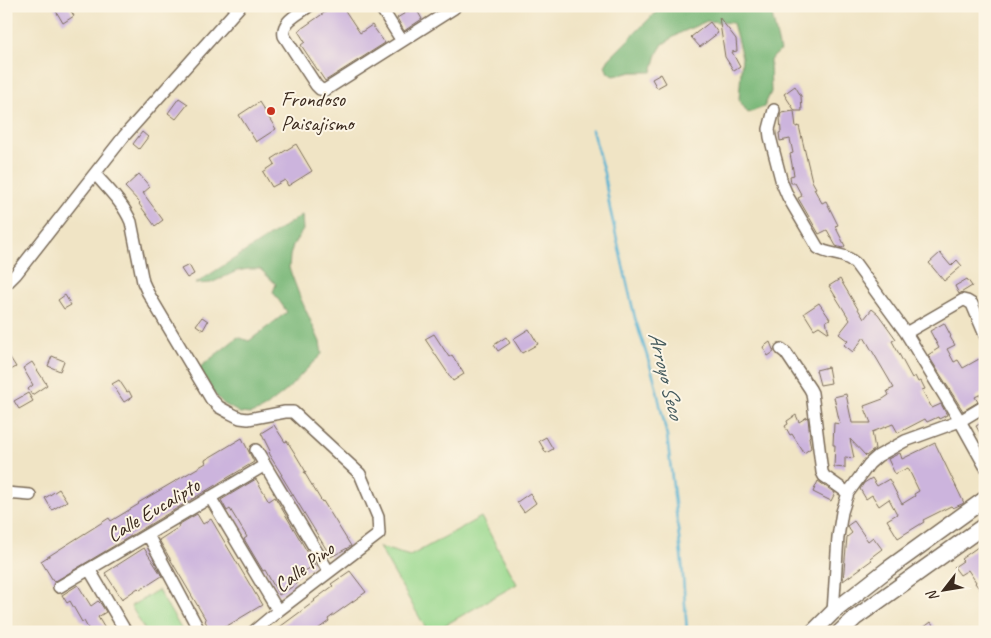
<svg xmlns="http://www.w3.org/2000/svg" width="991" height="638" viewBox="0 0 991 638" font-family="Caveat,sans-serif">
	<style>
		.green { fill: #99d88e; stroke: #6a8156 }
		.forest { fill: #7ab879; stroke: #5a714c }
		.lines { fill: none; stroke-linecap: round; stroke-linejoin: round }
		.stream { stroke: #55b2d3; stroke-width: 2.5 }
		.building { fill: #ccb4dd }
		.minor-casing { stroke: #7a6b58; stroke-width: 14 }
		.major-casing { stroke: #7a6b58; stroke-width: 18 }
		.minor { stroke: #fff; stroke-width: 11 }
		.major { stroke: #fff; stroke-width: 15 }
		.poi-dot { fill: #c8321e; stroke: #fcf5e5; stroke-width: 2 }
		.labels { text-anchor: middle; stroke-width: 4; stroke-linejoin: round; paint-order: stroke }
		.poi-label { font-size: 21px; fill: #3b2a1e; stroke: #fcf5e5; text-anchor: start }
		.street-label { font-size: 21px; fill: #3b2a1e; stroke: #fcf5e5 }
		.water-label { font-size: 22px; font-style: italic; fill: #445a5d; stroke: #fcf5e5 }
	</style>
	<rect width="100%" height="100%" fill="#fcf5e5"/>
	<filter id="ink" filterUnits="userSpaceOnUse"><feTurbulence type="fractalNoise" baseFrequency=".02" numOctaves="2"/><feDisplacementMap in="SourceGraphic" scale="10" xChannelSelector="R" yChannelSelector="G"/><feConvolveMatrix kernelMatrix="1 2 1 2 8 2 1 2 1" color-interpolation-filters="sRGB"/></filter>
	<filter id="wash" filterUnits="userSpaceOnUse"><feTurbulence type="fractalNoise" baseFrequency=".0096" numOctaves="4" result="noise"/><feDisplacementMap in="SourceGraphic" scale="20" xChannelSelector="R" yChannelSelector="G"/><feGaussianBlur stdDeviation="1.12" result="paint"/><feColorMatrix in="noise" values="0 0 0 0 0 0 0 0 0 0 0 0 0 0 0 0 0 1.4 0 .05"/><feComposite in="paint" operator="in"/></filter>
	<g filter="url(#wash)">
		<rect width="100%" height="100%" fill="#f0e4c5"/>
		<path class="green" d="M481,517l36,67 -84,48h-5l-49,-85 31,9z
			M158,590l25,42h-37l-15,-26z"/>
		<path class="forest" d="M662,6h108l10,45 -10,9 1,32 -7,15 -16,6 -9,-13 3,-43 -9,-34 -26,-2 -27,12 -17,11 -6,10 -5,18h-20l-18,4 -6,-3 -3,-7 4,-7z
			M302,215l1,15 -10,15 -3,11 -1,12 11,29 20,45 2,12 -20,20 -15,16 -21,17 -7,4 -9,3 -10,-1 -16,-9 -8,-8 -17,-28 39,-31 11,4 38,-29 -14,-20 3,-8 -16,-15h-12l-11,2 -26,12 -16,1z"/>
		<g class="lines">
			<path class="stream" d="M592,130l12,43 6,36 25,109 19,60 13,58 15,127 5,69"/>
		</g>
		<g id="blocks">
			<path class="building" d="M53,6h15l6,10 -11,7z
				M334,6h8l18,27 12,-8 13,18 -60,38 -24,-36 4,-3 -7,-11z
				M415,7l7,12 -18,12 -7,-13z
				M719,17l17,22 1,12 -5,1 8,15 -6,4 -9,-14z
				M710,22l8,11 -18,14 -9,-10z
				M661,74l5,9 -9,5 -5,-9z
				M795,86l6,10 1,15h-7l-11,-17z
				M179,98l9,6 -12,15 -8,-6z
				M259,102l17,27 -20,13 -17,-27z
				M794,111l2,16 3,-1 13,55 4,7 -2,1 8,14 4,-2 12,24 -3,1 10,20 -3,2 -6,-2 -9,-16 -8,4 -21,-36 4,-2 -7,-13h-4l-1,-7 4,-1 -4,-21 3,-1 -3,-14 -10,2 -1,-8 2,-1 -1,-15 1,-4z
				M142,132l6,5 -9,12 -6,-5z
				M296,144l16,27 -24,15 -3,-6 -13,7 -9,-15 12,-8 -3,-5z
				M139,174l11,13 -7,6 20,27 -8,6 -16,-22 1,-1 -15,-16z
				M940,253l11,13 6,-6 5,6 -18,15 -15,-18z
				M189,265l5,9 -7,4 -6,-9z
				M840,279l24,40 8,-10 6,5 18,25 -4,2 20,37 3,-2 3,6 3,-1 4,8 -3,1 10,18 9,-4 6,11 -8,4 -1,-2 -11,5 -2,-3 -27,14 -5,-9 -21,8 3,17 -9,7 -16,-17 4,19 -9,-1v11l-11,-1 1,-22h-2l1,-22 6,1 -6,-27 12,-3 6,29h19l-7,-17 19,-7 6,-4 -2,-4 7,-3 -30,-51 -11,15 -9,-7 4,-4 -9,-7 11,-14 -21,-34z
				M967,279l5,7 -13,8 -4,-8z
				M65,295l6,10 -7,4 -6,-9z
				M819,303l11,16 -4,2 3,12 -10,-7 -5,3 -10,-16z
				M202,317l6,4 -5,9 -7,-5z
				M944,323l7,13 -1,1 5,8 -8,4 7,13 4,-2 5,8 16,-9 6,10v23l-10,5 3,5 -15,9 -35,-56 11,-7 -9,-17z
				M529,329l9,15 -16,9 -9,-14z
				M434,334l15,23 3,-2 12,19 -11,7 -28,-42z
				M506,337l4,6 -12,8 -4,-6z
				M770,342l4,10 -6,4 -5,-9z
				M6,351l10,16 -7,4 -3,-4z
				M52,356l12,5 -4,10 -12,-5z
				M32,362l15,23 -15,10 -4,-6 5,-4 -10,-17z
				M828,367l3,16 -11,2 -4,-15z
				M119,380l8,12 2,-1 3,6 -8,5 -12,-18z
				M28,393l5,8 -14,8 -5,-8z
				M796,415l3,7 8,-5 1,2 2,17 -1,1 2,11 -7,5 -12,-19 -2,1 -5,-9 3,-2 -1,-3z
				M985,421v21l-9,-16z
				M274,425l11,17 2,-1 7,11 12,20h-2l18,30 1,-1 28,45 -20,11 -50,-82h1l-14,-22 2,-2 -9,-18z
				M546,437l7,12 -7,4 -7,-12z
				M242,438l12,24 -200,120 -13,-21 68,-43 2,3 28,-17 -1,-1 68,-40 -1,-3z
				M935,443l29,60 -11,5 -2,-2 -28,14 1,2 -26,16 -11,-18 10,-6 -8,-15 -10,7 -7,-11 -6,4 -6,-10 4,-6 8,-5 5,8 12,-7 13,25 13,-8 -1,-2 5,-3 -11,-23 -13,6 -7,-15 12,-6 2,6z
				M256,479l13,22 6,-4 40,68 -22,13 4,6 -18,11 -14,-25 -2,1 -19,-32 3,-2 -17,-28 -3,2 -6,-11z
				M818,481l17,12 -4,8 -18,-9z
				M59,489l8,12 -15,9 -7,-12z
				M530,493l6,10 -12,9 -7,-10z
				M197,514l6,10 8,-5 51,86 -45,27h-6l-6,-11 1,-1 -47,-80 20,-13 -1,-2z
				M854,521l14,20 5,-4 9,12 -12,9 2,2 -29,21 4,-44 5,-4 -5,-7z
				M982,544l3,4v48l-10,-13 1,-1 -8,-12 -8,5 -6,-8 9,-6 -2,-2z
				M144,548l18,28 -22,14 -2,-2 -16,11 -17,-26z
				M350,571l16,21 -38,27 1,2 -15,11h-41l42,-31 -1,-1 19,-14 -2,-2z
				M78,585l13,21 7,-5 3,3 5,8 -8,5 9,15h-17l-6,-11 -2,1 -12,-21 -3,2 -5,-8z
				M931,622l7,10h-20z"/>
		</g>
	</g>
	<g filter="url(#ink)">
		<use href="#blocks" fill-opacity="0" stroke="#7a6b58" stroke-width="1"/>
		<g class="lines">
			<g class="minor-casing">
				<path id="minor" d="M309,6c-10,8 -28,15 -25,30l32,49 4,4 5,1 129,-82 1,-2
					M380,6l22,35
					M774,110l-5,19 1,8 12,46 6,14 30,51c12,8 23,3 37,15l51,70 54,88 25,45
					M95,174c13,15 28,29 36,48l12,60 5,11 63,106 8,8 11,6 10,5 8,1 37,-7h8l67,62 18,43 1,17 -101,77 -25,21
					M6,284l10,-10 109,-139 115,-129
					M906,333l57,-33 4,1 5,3 13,31
					M781,349l5,4 24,36 2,4 10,79 2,4 24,17
					M256,450l73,122
					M6,493l24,2
					M210,497l68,114
					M148,535l52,97
					M89,569l37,63
					M59,587l206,-122
					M833,612l5,-75 4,-25 6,-19 21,-29 9,-8 27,-15 55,-20 25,-15"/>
			</g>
			<g class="major-casing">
				<path id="major" d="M813,632l20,-20 55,-43 97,-70
					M840,632l15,-14 130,-93"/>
			</g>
			<use href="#minor" class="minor"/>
			<use href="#major" class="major"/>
		</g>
	</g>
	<circle class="poi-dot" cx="271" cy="111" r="5"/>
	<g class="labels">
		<g class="poi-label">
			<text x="281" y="106">Frondoso<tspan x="281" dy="24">Paisajismo</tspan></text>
		</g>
		<g class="street-label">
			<text transform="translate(153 510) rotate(-31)" y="7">Calle Eucalipto</text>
			<text transform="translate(304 567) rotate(-37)" y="7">Calle Pino</text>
		</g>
		<g class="water-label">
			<text transform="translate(667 375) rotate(76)" y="8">Arroyo Seco</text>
		</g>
	</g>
	<rect width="991" height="638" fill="none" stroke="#fcf5e5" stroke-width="25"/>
	<g transform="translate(944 590) rotate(239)" stroke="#fcf5e5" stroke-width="4" paint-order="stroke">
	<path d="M0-4L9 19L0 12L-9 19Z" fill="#3b2a1e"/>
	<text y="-8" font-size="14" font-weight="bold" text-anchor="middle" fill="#3b2a1e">N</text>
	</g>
</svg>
